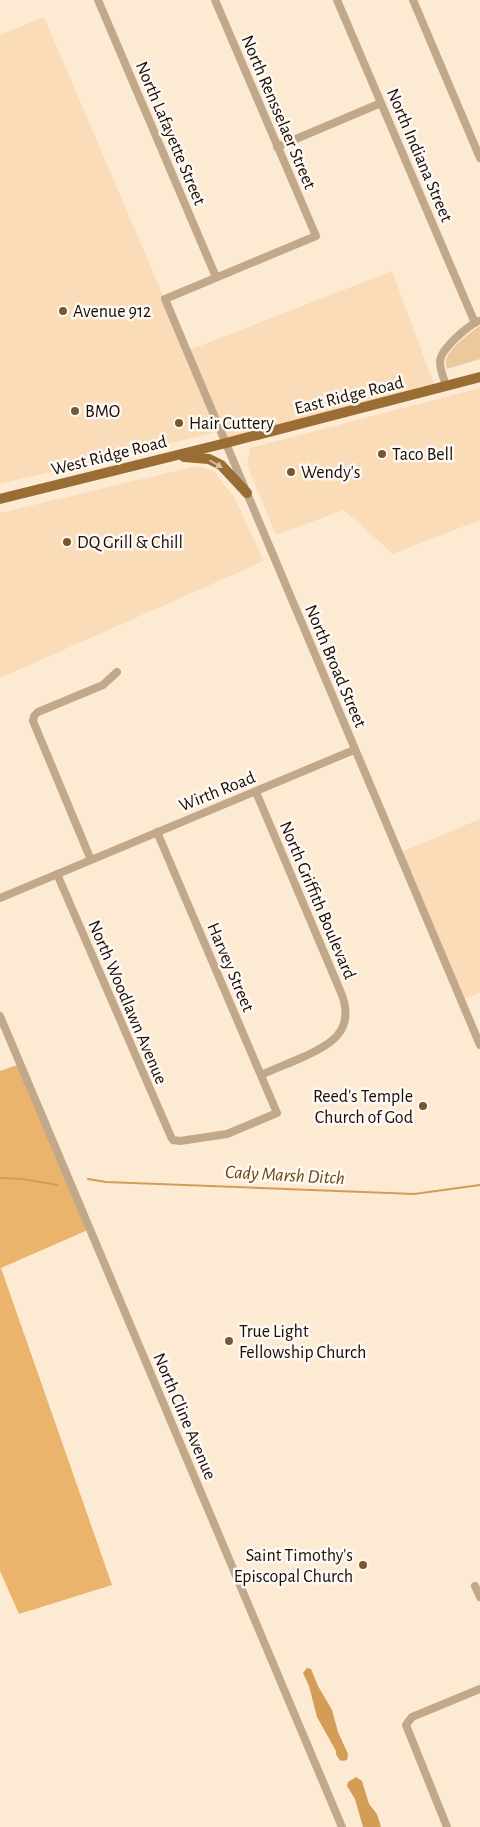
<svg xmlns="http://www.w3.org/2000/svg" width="480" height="1827" viewBox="0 0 480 1827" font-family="'Alegreya Sans',sans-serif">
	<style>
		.built { fill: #fadcb9 }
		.green { fill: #ecc89d }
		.forest { fill: #ebb46d }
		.water { fill: #d49d57 }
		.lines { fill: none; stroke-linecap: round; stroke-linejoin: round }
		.stream { stroke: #d49d57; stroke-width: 2 }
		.minor { stroke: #c1a88b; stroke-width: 8 }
		.major { stroke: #996d33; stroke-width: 10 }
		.oneway { fill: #d6c1a7 }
		.poi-dot { fill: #77572d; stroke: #fef9f4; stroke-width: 2 }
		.labels { text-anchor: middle; stroke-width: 5; stroke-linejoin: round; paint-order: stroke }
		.street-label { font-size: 18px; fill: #170e05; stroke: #fef9f4 }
		.poi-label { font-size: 18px; fill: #170e05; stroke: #fef9f4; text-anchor: start }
		.water-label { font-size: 19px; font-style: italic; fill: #68440c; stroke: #fef9f4 }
	</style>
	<rect width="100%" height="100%" fill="#fdead3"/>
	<path class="built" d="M44,17l177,414 -221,53v-449z
		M392,271l43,116 -208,54 -38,-91z
		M480,388v132l-87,34 -49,-44 -68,25 -29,-70 3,-17z
		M196,466l17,4 21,27 30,64 -264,117v-165z
		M480,819v174l-19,7 -62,-147z"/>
	<path class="green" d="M480,326v33l-33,10c-1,-4 -2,-8 0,-12 3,-8 25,-27 33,-31z"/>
	<path class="forest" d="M20,1064l70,165 -89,39 111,317 -93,29 -19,-43v-500z"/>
	<path class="water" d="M307,1668l4,1 7,17 14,24 6,22 10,22 -1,6c-7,2 -8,0 -11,-6v-3l-19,-34 -8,-31 -6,-13z
		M356,1777l6,4 7,23 8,10 4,13h-18l-8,-28 -8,-13 1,-4z"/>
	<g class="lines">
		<path class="stream" d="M0,1178l22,1 36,6
			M88,1179l18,3 308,12 66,-9"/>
		<path class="minor" d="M98,0l118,277
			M215,0l101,236 -151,63 315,746
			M337,0l138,323
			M413,0l67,158
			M277,147l104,-44
			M446,386c-2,-7 -6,-16 -6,-24 0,-13 27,-35 38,-41
			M256,792l86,203c13,37 -12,50 -41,63 -14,6 -27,11 -40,17
			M91,860l-58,-139 1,-5 4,-4 65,-27 14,-13
			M57,874l114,263 2,3 7,1 47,-7 50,-21 -120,-281
			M0,898l354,-148
			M0,1016l342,811
			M475,1586l5,11
			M447,1827l-41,-102 6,-8 68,-28"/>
		<path class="major" d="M184,457l25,2 12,6 26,28
			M0,499l226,-56 254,-66"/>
	</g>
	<defs><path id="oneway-solid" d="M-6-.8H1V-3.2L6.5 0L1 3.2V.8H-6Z" transform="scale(1.25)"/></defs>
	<use class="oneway" href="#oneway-solid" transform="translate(216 464) rotate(30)"/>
	<g class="poi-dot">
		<circle cx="63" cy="311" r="5"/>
		<circle cx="75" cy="411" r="5"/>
		<circle cx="179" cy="423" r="5"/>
		<circle cx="382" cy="454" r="5"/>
		<circle cx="291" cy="472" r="5"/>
		<circle cx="67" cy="542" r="5"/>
		<circle cx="423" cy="1106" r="5"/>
		<circle cx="229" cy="1341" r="5"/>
		<circle cx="363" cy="1565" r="5"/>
	</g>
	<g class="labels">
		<g class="street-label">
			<text transform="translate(279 112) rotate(67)" y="6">North Rensselaer Street</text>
			<text transform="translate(171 133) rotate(67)" y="6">North Lafayette Street</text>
			<text transform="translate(420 155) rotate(67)" y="6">North Indiana Street</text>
			<text transform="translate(349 395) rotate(-14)" y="6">East Ridge Road</text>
			<text transform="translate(109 455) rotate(-14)" y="6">West Ridge Road</text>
			<text transform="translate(336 666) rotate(67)" y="6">North Broad Street</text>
			<text transform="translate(217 791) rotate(-22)" y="6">Wirth Road</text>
			<text transform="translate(318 900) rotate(67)" y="6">North Griffith Boulevard</text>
			<text transform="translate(231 967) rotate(67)" y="6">Harvey Street</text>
			<text transform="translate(128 1002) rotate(67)" y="6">North Woodlawn Avenue</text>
			<text transform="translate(185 1416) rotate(67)" y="6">North Cline Avenue</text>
		</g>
		<g class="poi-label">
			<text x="73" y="317">Avenue 912</text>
			<text x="85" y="417">BMO</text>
			<text x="189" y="429">Hair Cuttery</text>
			<text x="392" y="460">Taco Bell</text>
			<text x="301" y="478">Wendy's</text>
			<text x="77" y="548">DQ Grill &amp; Chill</text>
			<text x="413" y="1102" text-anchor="end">Reed's Temple<tspan x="413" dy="21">Church of God</tspan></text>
			<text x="239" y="1337">True Light<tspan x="239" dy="21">Fellowship Church</tspan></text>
			<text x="353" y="1561" text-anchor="end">Saint Timothy's<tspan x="353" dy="21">Episcopal Church</tspan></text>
		</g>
		<g class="water-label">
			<text transform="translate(285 1174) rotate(3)" y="7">Cady Marsh Ditch</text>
		</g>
	</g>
</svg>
